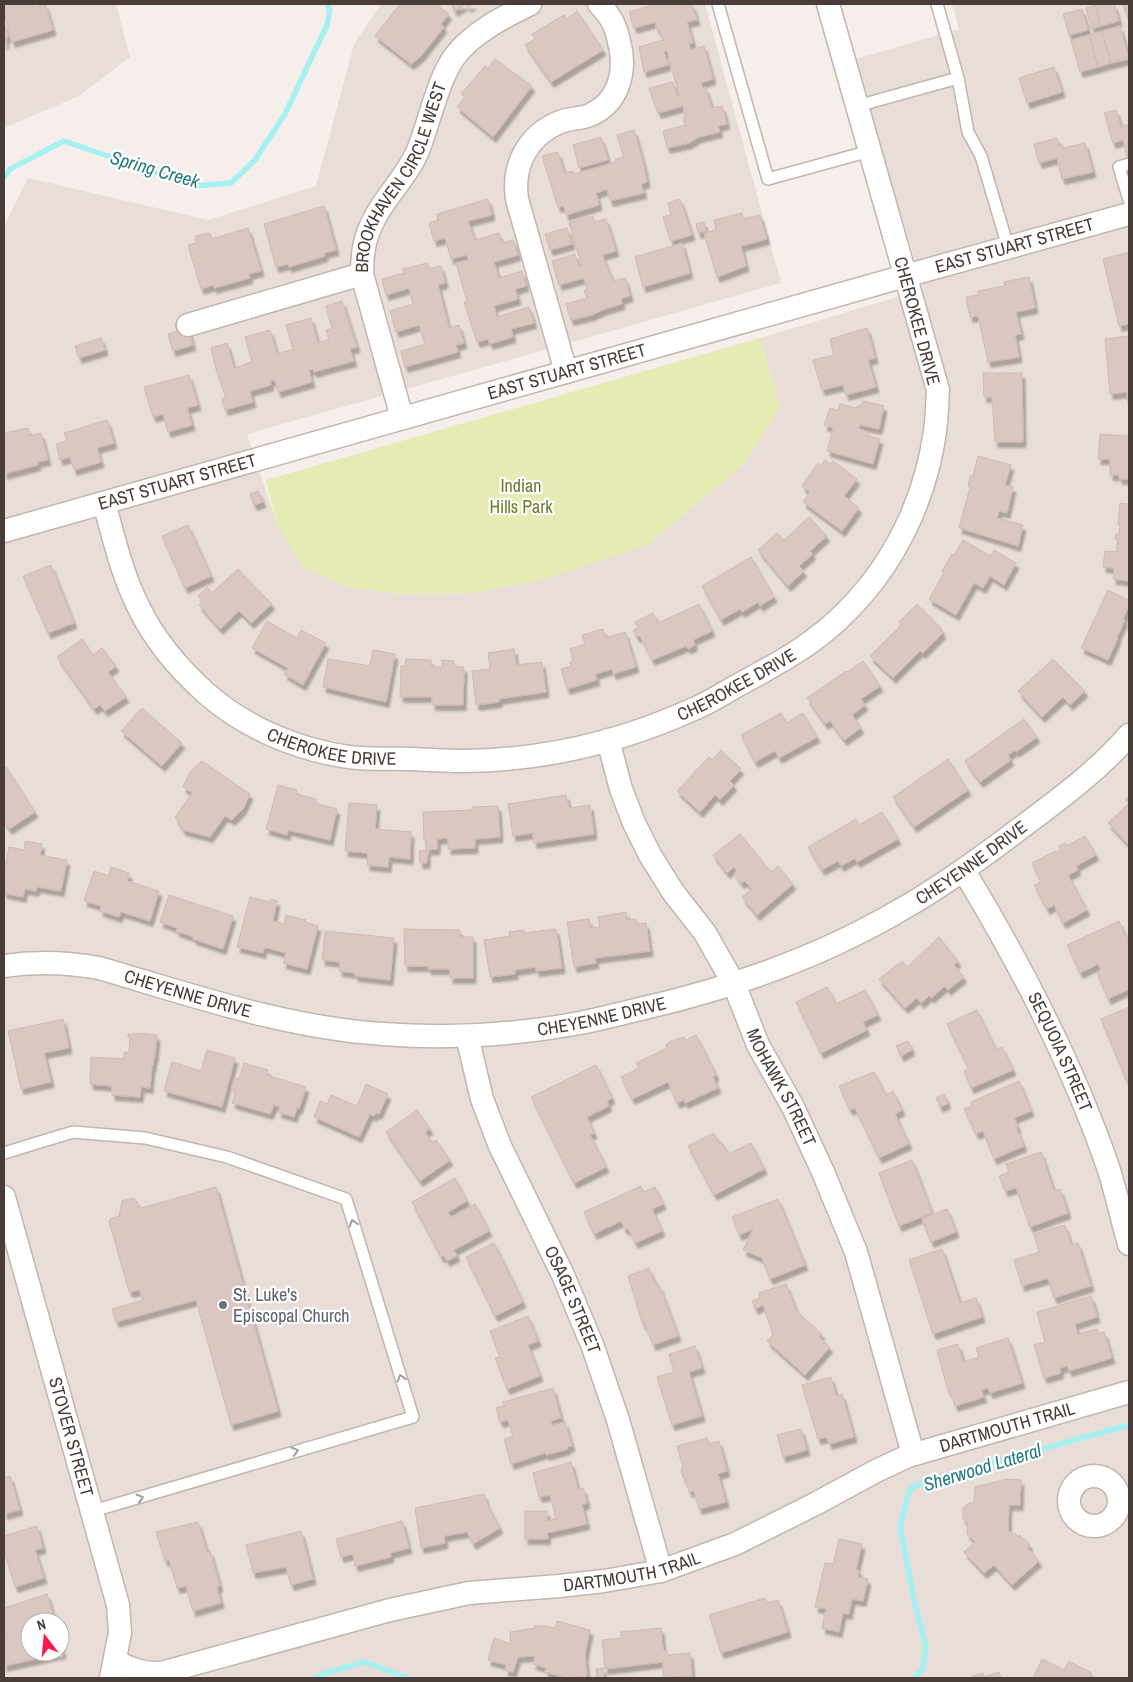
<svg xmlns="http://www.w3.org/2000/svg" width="1133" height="1682" viewBox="0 0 1133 1682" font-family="'Archivo Narrow',sans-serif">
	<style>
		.residential { fill: #e9ddd8; fill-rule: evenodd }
		.green { fill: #e6eab3 }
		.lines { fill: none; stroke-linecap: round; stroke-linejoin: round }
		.stream { stroke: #a6f0f2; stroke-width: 5.5 }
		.building { fill: #dac7c2; stroke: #d2b9b2; filter: url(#shadow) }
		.service-casing { stroke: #c4b5af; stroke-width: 14 }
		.minor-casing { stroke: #c4b5af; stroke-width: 25 }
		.service { stroke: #fff; stroke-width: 11 }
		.minor { stroke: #fff; stroke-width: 22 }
		.oneway { stroke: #a49e9c }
		.worship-dot { fill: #6b7280; stroke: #fff; stroke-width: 2 }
		.labels { text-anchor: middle; stroke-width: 4.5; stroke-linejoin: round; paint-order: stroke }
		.street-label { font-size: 18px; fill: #4a3c38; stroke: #fff }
		.park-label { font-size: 18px; fill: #6a7d29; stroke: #fff }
		.worship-label { font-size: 18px; fill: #5b616d; stroke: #fff; text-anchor: start }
		.water-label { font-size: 19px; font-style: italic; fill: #247b7e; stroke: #fff }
	</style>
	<defs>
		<filter id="shadow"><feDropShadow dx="3" dy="5.5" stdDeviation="1" flood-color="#0004"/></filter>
	</defs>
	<rect width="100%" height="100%" fill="#f5eeea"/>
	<path class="residential" d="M4,4h112l14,53 -51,39 -75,32z
		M381,4h324l76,279 -534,151 29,87 70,66 56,7 69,-1 309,-186 -20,-69 164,-49 -71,-229 106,-31 -7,-25h177v1674h-1125v-1452l24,-48 180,42 108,-34 38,-142zM30,1622h30v30h-30z"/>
	<path class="green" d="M760,338l20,69 -35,56 -96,81 -108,36 -70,13 -69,1 -56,-7 -44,-20 -26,-46 -10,-41z"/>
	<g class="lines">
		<path class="stream" d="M4,177l6,-8 54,-28 132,45 35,-3 24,-23 30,-46 42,-89 3,-15 -3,-6
			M315,1678l11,-5 38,-11 44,16
			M914,1678l9,-9 3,-22 -12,-47 -14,-75 10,-36 16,-8 203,-56"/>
	</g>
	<path class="building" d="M4,4h28l1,3 12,-3 8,26 -41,12 -8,-29z
		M400,4h36l13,10 -8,10 3,3 -23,29 -10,8 -36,-28z
		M451,4h22l-5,3 -2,-3 -11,7z
		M656,4h36l5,16 -10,2 6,21 -4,1 2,6 13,-4 9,33 -12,4 2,5 2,-1 7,21 10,-2 5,18 -9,2 2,6 -21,5 -10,6 -22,5 -4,-17 22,-6 -2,-7 2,-1 -2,-11 -25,7 -9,-25 24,-6 4,14 2,-1 -12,-44 -3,1 4,13 -24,7 -5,-25 24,-7 -4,-11 -2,1 -2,-8 -21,6 -5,-16z
		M1101,4h13l5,17 -18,5 -6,-21z
		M1123,4h6v12l-2,1z
		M1095,5l6,21 -9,3 -6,-21z
		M1082,9l6,21 -19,5 -6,-21z
		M577,11l26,39 -52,32 -26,-37 10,-6 -3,-5 32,-19 3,4z
		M4,22l4,15 -3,1 1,5 -2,1z
		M1120,26l9,33 -18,4 -9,-32z
		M1102,31l9,32 -13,4 -9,-32z
		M1089,35l9,32 -18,5 -9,-32z
		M495,59l37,27 -39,51 -36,-30 8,-10 -4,-3 24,-28 3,2z
		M1054,67l8,25 -35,11 -8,-25z
		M1116,110l5,17 8,-3 -1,-4 1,-1v37l-2,1 -4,-17 -10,3 -9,-30z
		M634,130l9,32 4,20 -6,2 3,9 -34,8 -3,-12 -11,4 3,12 -33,10 -2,-9 -6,1 -16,-51 16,-4 6,21 9,-2 1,3 42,-12 -1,-3 9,-2 -7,-22z
		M601,137l7,23 -29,8 -6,-23z
		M1057,138l2,8 4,-1v3l22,-5 8,29 -31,7 -5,-21 -18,5 -5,-19z
		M488,199l4,16 -24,6 7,19 24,-7 3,10 11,-3 5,15 -24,7 5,16 23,-7 4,15 -11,3 3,10 -24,7 3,11 32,-10 5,16 -23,6 2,8 -23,7 -2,-5 -11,3 -13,-40 3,-1 -11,-38 12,-3 -1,-5 -16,4 -6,-21 -11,3 -5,-18 9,-3 -1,-6z
		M680,199l12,36 -21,6 -8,-24 8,-2 -3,-12z
		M324,206l12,44 -12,3 1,3 -36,11 -1,-3 -12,3 -12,-43z
		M742,213l1,6 17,-4 7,24 -26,7 5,20 -29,11 -13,-44 12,-3 -2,-10z
		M593,216l1,6 12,-3 10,32 -14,4 11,26 12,-3 5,18 -9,3 1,5 -20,6 -10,5 -21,5 -5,-16 21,-6 -3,-8h3l-3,-12 -25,7 -7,-24 23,-7 4,13 3,-1 -13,-43z
		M704,222l2,9 -8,2 -2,-9z
		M248,228l13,43 -12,3 1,4 -36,10 -1,-3 -12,4 -13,-44 8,-2 -1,-4 1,-3 11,-3 3,1 2,5z
		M567,228l5,16 -22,6 -5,-16z
		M682,243l8,30 -47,14 -8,-30z
		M1129,252v72l-10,2 -16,-67z
		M427,263l2,6 12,-3 4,17 -7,2 11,43 10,-3 5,18 -8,2 2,7 -53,15 -4,-16 24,-7 -6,-19 -23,7 -6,-21 23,-7 -4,-16 -23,7 -4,-16 22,-6 -1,-4z
		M1029,277l6,31 -19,4 5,22 -6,1 4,22 -31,5 -10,-46 -8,1 -4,-20 12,-2v-4l27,-5 -1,-4z
		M342,301l15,46 -7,2 4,12 -40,11 -1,-3 -4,1 3,12 -34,10 -3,-12 -5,1 1,4 -21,6 3,11 -28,8 -3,-11 4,-1 -10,-29 -5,-21 16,-5 7,25 7,-2 11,-5 -7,-24 25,-7 7,24 16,-5 -7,-24 25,-7 7,25 11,-4 -3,-9 6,-1 -6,-23z
		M186,321l7,24 -20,6 -5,-17 9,-3 -2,-7z
		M867,328l8,30 -7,2 8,27 -30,8 -3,-10 -21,5 -9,-30 21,-5 -4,-16z
		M1129,336v75l-2,-19 -17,2 -5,-55z
		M101,338l4,12 -26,8 -4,-12z
		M983,373h39l1,69h-28l-3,-45h-8z
		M189,375l9,30 -11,3 5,17 -24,7 -5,-18 -10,3 -9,-30z
		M863,401l21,5 -5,23 -19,-4 -1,4 10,3 -1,4 12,3 -7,25 -46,-13 6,-23 -9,-3 6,-17 8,2 2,-6 15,4 7,-4z
		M107,420l7,23 -17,5 4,14 -27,8 -4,-13 -10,3 -4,-16 11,-3 -3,-8z
		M28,428l2,8 11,-3 7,27 -11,2 1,3 -34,9v-41z
		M1100,434l29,2v43h-10v-4h-9v-16h-12z
		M978,456l33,9 -6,20 8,2 -6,26 -8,-2 -2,7 26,7 -5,21 -59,-18 11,-41 -2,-1 2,-10h3z
		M825,460l5,4 3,-3 24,18 -13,17 15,12 -17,23 -39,-29 7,-10 -8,-6 16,-23 3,3z
		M258,491l5,11 -9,3 -4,-11z
		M1120,503l9,1v77l-16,-2 1,-11 -11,-1 2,-16 11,1 2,-12 -3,-1 1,-5h3l1,-9h-2z
		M809,517l18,19 -17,15 3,3 -14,12 5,5 -16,15 -30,-36 19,-17 7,7z
		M188,525l23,51 -26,12 -23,-52z
		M963,540l28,16 3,-6 22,13 -12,22 -14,-9 -7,12 -9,-5 -18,32 -27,-16 15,-26 -2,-2 10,-17 2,1z
		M751,557l23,40 -14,9 -2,-4 -16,10 -2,-3 -19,11 -19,-34z
		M51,565l23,58 -26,10 -25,-57z
		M238,569l34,35 -21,19 -12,-12 -19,18 -21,-24 4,-4 -5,-5 9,-9 5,6z
		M1108,590l21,10v5l-6,14 2,1 -8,17 1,1 -10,22 -27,-12z
		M699,604l13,27 -19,9 2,5 -7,4 -2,-3 -34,14 -12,-24 -3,1 -4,-7 5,-2 -3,-6 18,-9 5,10z
		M917,604l25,25 -2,1 3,3 -20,20 -3,-2 -27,27 -23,-22 31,-31 -2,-3z
		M267,621l30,17 4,-8 25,13 -23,42 -19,-11 4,-6 -36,-20z
		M603,629l3,9 19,-6 11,35 -23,7 -1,-5 -17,5 2,6 -30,9 -6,-20 10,-3 -1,-4 3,-1 -3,-12 15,-5 -3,-9z
		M82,639l11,16 9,-7 14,18 -8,6 18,25 -21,14 -5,-6 -6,4 -37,-52z
		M514,649l2,16 26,-3 4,30 -47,7v3l-23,3 -4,-34 18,-2 -2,-16z
		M373,650l22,4 -9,48 -63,-15 5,-28 42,7z
		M406,659l25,1v7h11v-7l12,1v6h10l-1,38h-31v-8h-32l1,-31h4z
		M1053,659l32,32 -15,14 -7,-8 -21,20 -24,-26z
		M863,661l17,25 -19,13 4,6 -13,10 9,13 -17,12 -14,-19 -5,3 -18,-26 39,-27 1,1z
		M142,708l40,35 -20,23 -41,-35z
		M781,713l5,10 17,-10 14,24 -38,21 -4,-7 -20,11 -14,-27z
		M1024,719l13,18 -21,15 -1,-2 -7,5 3,5 -31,22 -15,-21z
		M721,750l20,19 -11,12 4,4 -14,15 -5,-5 -15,17 -23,-21 32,-34 3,3z
		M948,759l20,31 -54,37 -21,-30z
		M202,761l48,33 -7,15 -11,11 -7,-4 -15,21 -27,-7 -8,-13 17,-24 -9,-6 7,-15z
		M6,767l29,45 -26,17 -5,-7v-54z
		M278,785l19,5 -1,4 20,5 -1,4 22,6 -7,31 -42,-10 -1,5 -21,-6z
		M566,795l3,13 21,-3 4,29 -60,9 -1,-10 -20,3 -5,-32z
		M1129,796v49l-21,-22 21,-20 -4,-3z
		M349,803l28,2 -2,24 36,3 -1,27 -21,-2 -1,10 -21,-2 1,-12 -23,-2z
		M498,806l2,31 -25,2v9l-27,1v-11l-11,1v10l-10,1v13h-7l-1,-12 7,-1v-10h-2l-1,-28 49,-2v-3z
		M882,812l16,27 -41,23 -2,-4 -14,8 -3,-5 -16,9 -14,-23 48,-28 3,6z
		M740,834l31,38 7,-6 15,18 -36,31 -15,-18 10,-8 -7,-8 -4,2 -7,-10 3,-2 -3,-4 -7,6 -14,-18z
		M1085,836l11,19 -20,11 2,4 -10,5 19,35 -24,13 -9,-18 -7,4 -13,-24 7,-3 -9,-19 23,-12 1,1 5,-2 -2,-4 6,-3 1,3z
		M25,841l17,3 -2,11 27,5 -6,31 -24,-4 -1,4 -11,-2 -2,8 -19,-4v-19l5,-27 15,3z
		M111,867l18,6 -2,8 32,10 -9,30 -29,-9 -2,5 -19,-6 1,-5 -17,-5 10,-30 15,5z
		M169,895l64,21 -10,33 -30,-10 1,-2 -18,-6 1,-3 -17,-6z
		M250,897l20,5 1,-3 6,2 -4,20 11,3 2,-9 20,5 -1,2 13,4 -11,43 -24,-6 3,-10 -22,-6 -1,6 -26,-6z
		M626,912l1,8 9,-1 1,5 9,-1 4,28 -55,7 1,5 -22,4 -7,-45 22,-3 1,9 10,-1 -2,-10z
		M1119,921l10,23v45l-21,10 -11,-26 4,-3 -3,-6 -18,9 -13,-28z
		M404,929l56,1v7h13v41h-23v-9h-22v-3h-23z
		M556,929l6,39 -26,3v-4l-21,3v4l-25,3 -6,-37 26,-4 -1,-4 15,-2v3z
		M325,931l69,7 -4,42 -35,-4v-3l-16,-2 1,-9 -18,-2z
		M939,937l19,24 -4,4 10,12 -16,13 -3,-4 -14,12 -1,-3 -9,8 -4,-5 -12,10 -26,-29 23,-18 5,6z
		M827,987l9,17 29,-14 13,25 -15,7 4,8 -46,23 -25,-51z
		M1129,1007v80l-28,-68z
		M977,1010l19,40 6,-3 11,23 -42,18 -7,-17 5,-2 -22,-45z
		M63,1019l6,29 -25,5 7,29 -30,7 -13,-58z
		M139,1033l18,2 -2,22 -1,1 -1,8h-1l-2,22 -9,-1 -1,10 -28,-2v-9l-22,-2 1,-27 33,2v-7l5,1 1,-16h-2v-3h11z
		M696,1035l20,40 -3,2 5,11 -33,15 -1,-3 -7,3 -9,-21 -36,17 -11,-22 18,-9 -3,-5 31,-15 -1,-3 5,-4 13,-4 2,3z
		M908,1041l4,9 -11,6 -5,-10z
		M207,1050l28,8 -13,49 -58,-16 8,-29 29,9z
		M244,1063l24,7 -2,5 40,12 -7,22 -2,-1 -3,9 -16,-5 2,-5 -6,-2 -4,9 -38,-11 4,-13 -5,-2 4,-11 4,2z
		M596,1065l16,33 -5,3 2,5 -22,11 7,16 -4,2 16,32 -32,16 -43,-86z
		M874,1072l12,23 7,-4 9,19 -7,4 14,30 -30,14 -24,-50 -5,2 -11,-24z
		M1019,1081l12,30 -17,7 4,9h-2l8,19 -30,13 -11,-28 -7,3 -12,-25 8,-3 -1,-4z
		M366,1084l22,10 -9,20 -3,-1 -2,3 -4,-2 -11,23 -45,-20 6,-16 7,3 4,-9 26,11z
		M944,1094l4,9 -8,4 -4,-9z
		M417,1110l13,19 -5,3 8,11 3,-3 14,20 -30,21 -34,-49z
		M714,1133l5,11 3,-2 6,12 23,-11 13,26 -50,26 -26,-49z
		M1041,1152l13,39 6,-2 8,24 -38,14 -14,-39 -11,3 -6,-15 10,-4 -3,-8z
		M912,1160l20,53 -33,13 -20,-53z
		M455,1178l12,23 -19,11 3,5 24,-13 14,27 -35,19 3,6 -10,5 -3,-5 -3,1 -29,-55z
		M641,1186l3,6 11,-5 8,17 -11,5 10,22 -27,12 -7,-15 -3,2 -4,-9 -27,13 -10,-22z
		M216,1187l62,224 -47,14 -35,-125 -80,22 -4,-13 31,-9 -4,-10 -8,2 -2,-1 -20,-70 2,-1 -1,-1 9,-3 3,-15 12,-3 7,10z
		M778,1199l27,66 -35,14 -8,-21 -19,-8 10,-21 -14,6 -7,-18z
		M947,1209l9,23 -25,10 -9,-23z
		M1065,1225l6,20 7,-2 13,43 -37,12 -6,-20 -26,8 -8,-26 25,-8 -5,-18z
		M494,1243l29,59 -28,14 -29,-59z
		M942,1249l18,54 16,-5 6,19 -49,17 -24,-74z
		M649,1268l7,18 3,-1 19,51 -25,9 -8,-21 -2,1 -15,-49z
		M786,1284l11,28 25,22 -3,3 11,10 -25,28 -38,-34 6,-7 -10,-29 -8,4 -3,-8 8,-3 -1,-5z
		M1091,1296l6,21 -22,7 3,10 19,-5 1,5 6,-2 8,26 -43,13 -2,-5 -7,2 1,5 -17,5 -10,-33 11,-3 -8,-30z
		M528,1316l10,25 -10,4 12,31 -33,13 -12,-31 5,-1 -10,-26z
		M1008,1338l14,45 -32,10 -2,-5 -7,2 3,7 -29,9 -5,-15h-2l-11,-41 21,-6 5,18 16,-5 -3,-9z
		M695,1346l7,22 -13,4 13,44 -30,9 -15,-48 17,-5 -5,-18z
		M831,1377l5,19 6,-2 12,43 -25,7 -2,-7 -9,2 -16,-54z
		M553,1388l8,30 -10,3 1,4 13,-3 7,24 -5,1 1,2 -22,6 -1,-2 -34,11 -7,-25 9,-3 -5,-16 -8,2 -4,-14 8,-2 -1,-4z
		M801,1429l6,21 -24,7 -6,-22z
		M707,1438l2,6 10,-3 8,30 -9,3 8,28 -27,7 -5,-18 -5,1 -4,-15 -2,1 -2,-9 2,-1 -6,-22z
		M571,1462l7,28 5,-2 4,15 -5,2 5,19 -40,9 1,6h-23v-28h22v10l9,-2 -6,-24 -11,2 -6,-24z
		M10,1476l10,34 -16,4v-36z
		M1007,1479l14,1 -1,25h-11l-1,25 5,5 2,-2 3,4 2,-2 10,10 -2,3 11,13 -27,24 -18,-20 -10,8 -20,-21 11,-10 -8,-8 1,-10 -5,-5v-11l6,-5h5l1,-16z
		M484,1494l3,10 13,24 -27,16 -6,-12 -23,4 1,7 -24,5 -6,-40z
		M402,1521l7,27 -19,5 1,4 -36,9 -2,-12 -12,3 -5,-18z
		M198,1522l9,30 3,-1 10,35 -3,1 4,16 -28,8 -7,-25 -9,2 -8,-28 -4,1 -9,-29z
		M37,1526l6,22 -8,2 9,28 -29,9 -11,-37v-14z
		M301,1531l12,48 -22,6 -5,-18 -33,6 -7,-28z
		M839,1539l23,5 -6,26h3l-1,7 10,2 -5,22 -11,-2 -3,15 -6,-1 -4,19 -17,-4 4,-19 -11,-2 10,-44 8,1z
		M47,1594l6,20 -12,4 1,4h-12v30h30v-11l3,12 -59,13v-27h3l-3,-11v-20z
		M765,1598l2,5 11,-3 10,32 -67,21 -12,-38z
		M557,1621l33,9 -5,25 2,21 -20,2 -22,-6 1,-4 -13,-4 2,-8 -17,1 -5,15 -8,-2 1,-5 -18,-5 6,-22 17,6 -1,-12 25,-4v-2h10l10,2z
		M661,1628l2,21 6,6 21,-2 2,23 -29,2v-16l-58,7 -3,-29 19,-2v-6z
		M1042,1659l22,11 5,-9 23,12 -3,5h-56z
		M603,1668l1,10h-7l-1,-9z
		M999,1672l2,6h-34l16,-5 1,4z"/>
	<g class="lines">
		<g class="service-casing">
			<path id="service" d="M718,4l50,175 102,-28
				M937,4l21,74 10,54 13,24 27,91
				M857,106l101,-28
				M1129,164l-10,3 10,33
				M4,1153l69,-21 72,6 82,19 119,42 67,218 -320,94"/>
		</g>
		<g class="minor-casing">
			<g id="minor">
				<path d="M188,325l174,-51"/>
				<path d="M566,372l-49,-173c-5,-34 11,-64 43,-77 9,-4 21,-3 30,-7 26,-11 35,-38 31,-64 -4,-21 -7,-32 -22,-47"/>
				<path id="s1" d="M402,418l-40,-144c0,-14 1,-28 6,-41 11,-32 39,-54 51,-85 10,-26 20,-71 36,-92 18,-24 49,-39 75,-52"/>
				<path id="s2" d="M104,503c10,35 18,72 35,105 16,33 41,62 68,86 39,34 91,56 142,63 21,3 43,1 64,2 17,1 35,2 52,2 80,-1 159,-20 231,-53 16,-7 31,-17 46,-25 39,-21 74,-40 105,-72 48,-48 79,-113 88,-180 2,-13 2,-27 3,-41l-110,-386"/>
				<path id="s3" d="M4,531l901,-255 224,-62"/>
				<path id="s4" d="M608,740l13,49 13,34 16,32 23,37 32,41 29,51 24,61 35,62 30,65 33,80 57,202"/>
				<path id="s5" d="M964,871c57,94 108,192 144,296 8,25 14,52 21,77"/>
				<path id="s6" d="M4,966c32,-5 62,-4 95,2 93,27 187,60 284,66 66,5 133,1 197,-11 20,-4 40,-9 60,-14 92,-21 181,-52 262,-100 41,-23 79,-51 116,-79 40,-30 79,-58 111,-95"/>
				<path id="s7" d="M467,1036l15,63 18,47 63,129 30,72 25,73 43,151"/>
				<path id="s8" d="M4,1197l114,408 2,28 -9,45"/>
				<circle cx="1094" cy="1501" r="25"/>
				<path id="s9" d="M115,1661c16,8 28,13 46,12l229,-63 79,-17 90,-7 45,-5 57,-10 74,-27 82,-41 59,-32 32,-15 221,-64"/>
			</g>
		</g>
		<use href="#service" class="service"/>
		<use href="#minor" class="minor"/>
	</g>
	<defs><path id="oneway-chevron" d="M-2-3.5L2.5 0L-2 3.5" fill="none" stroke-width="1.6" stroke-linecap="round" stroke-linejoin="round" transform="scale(1.25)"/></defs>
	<g class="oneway">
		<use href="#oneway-chevron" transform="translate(353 1223) rotate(-107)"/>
		<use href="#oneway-chevron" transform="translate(401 1378) rotate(-107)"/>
		<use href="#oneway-chevron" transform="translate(295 1451) rotate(-16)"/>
		<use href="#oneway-chevron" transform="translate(140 1498) rotate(-16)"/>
	</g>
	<circle class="worship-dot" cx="223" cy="1305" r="5"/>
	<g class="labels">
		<g class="street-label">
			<text dy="6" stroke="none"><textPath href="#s1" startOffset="255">BROOKHAVEN CIRCLE WEST</textPath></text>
			<text dy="6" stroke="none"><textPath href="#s3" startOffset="1050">EAST STUART STREET</textPath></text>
			<text transform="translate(917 321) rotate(75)" y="6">CHEROKEE DRIVE</text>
			<text dy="6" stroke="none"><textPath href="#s3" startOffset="585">EAST STUART STREET</textPath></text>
			<text dy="6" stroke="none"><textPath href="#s3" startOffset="180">EAST STUART STREET</textPath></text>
			<text dy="6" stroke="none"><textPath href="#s2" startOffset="780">CHEROKEE DRIVE</textPath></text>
			<text dy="6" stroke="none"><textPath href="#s2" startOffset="360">CHEROKEE DRIVE</textPath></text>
			<text dy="6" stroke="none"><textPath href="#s6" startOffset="1012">CHEYENNE DRIVE</textPath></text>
			<text dy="6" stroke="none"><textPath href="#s6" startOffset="188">CHEYENNE DRIVE</textPath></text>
			<text dy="6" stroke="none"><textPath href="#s6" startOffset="608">CHEYENNE DRIVE</textPath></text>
			<text dy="6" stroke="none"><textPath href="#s5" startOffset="205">SEQUOIA STREET</textPath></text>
			<text dy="6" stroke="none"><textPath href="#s4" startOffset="391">MOHAWK STREET</textPath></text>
			<text dy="6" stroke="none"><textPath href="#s7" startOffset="285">OSAGE STREET</textPath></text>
			<text dy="6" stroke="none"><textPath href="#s9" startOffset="936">DARTMOUTH TRAIL</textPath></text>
			<text dy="6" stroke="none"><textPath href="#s8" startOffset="249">STOVER STREET</textPath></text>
			<text dy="6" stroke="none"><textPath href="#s9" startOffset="531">DARTMOUTH TRAIL</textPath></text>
		</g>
		<g class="park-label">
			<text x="521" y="492">Indian<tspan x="521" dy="21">Hills Park</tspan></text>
		</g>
		<g class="worship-label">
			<text x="233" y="1301">St. Luke's<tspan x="233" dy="21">Episcopal Church</tspan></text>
		</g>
		<g class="water-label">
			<text transform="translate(155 169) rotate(16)" y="7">Spring Creek</text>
			<text transform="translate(982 1467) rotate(-17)" y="7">Sherwood Lateral</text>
		</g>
	</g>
	<rect width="1133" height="1682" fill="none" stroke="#4a3c38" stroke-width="10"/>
	<g transform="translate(45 1637) rotate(344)"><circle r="24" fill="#ffffff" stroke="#b7b1af"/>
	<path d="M0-4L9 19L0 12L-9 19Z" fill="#fd194f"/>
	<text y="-8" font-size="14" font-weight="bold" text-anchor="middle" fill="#4a3c38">N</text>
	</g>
</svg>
